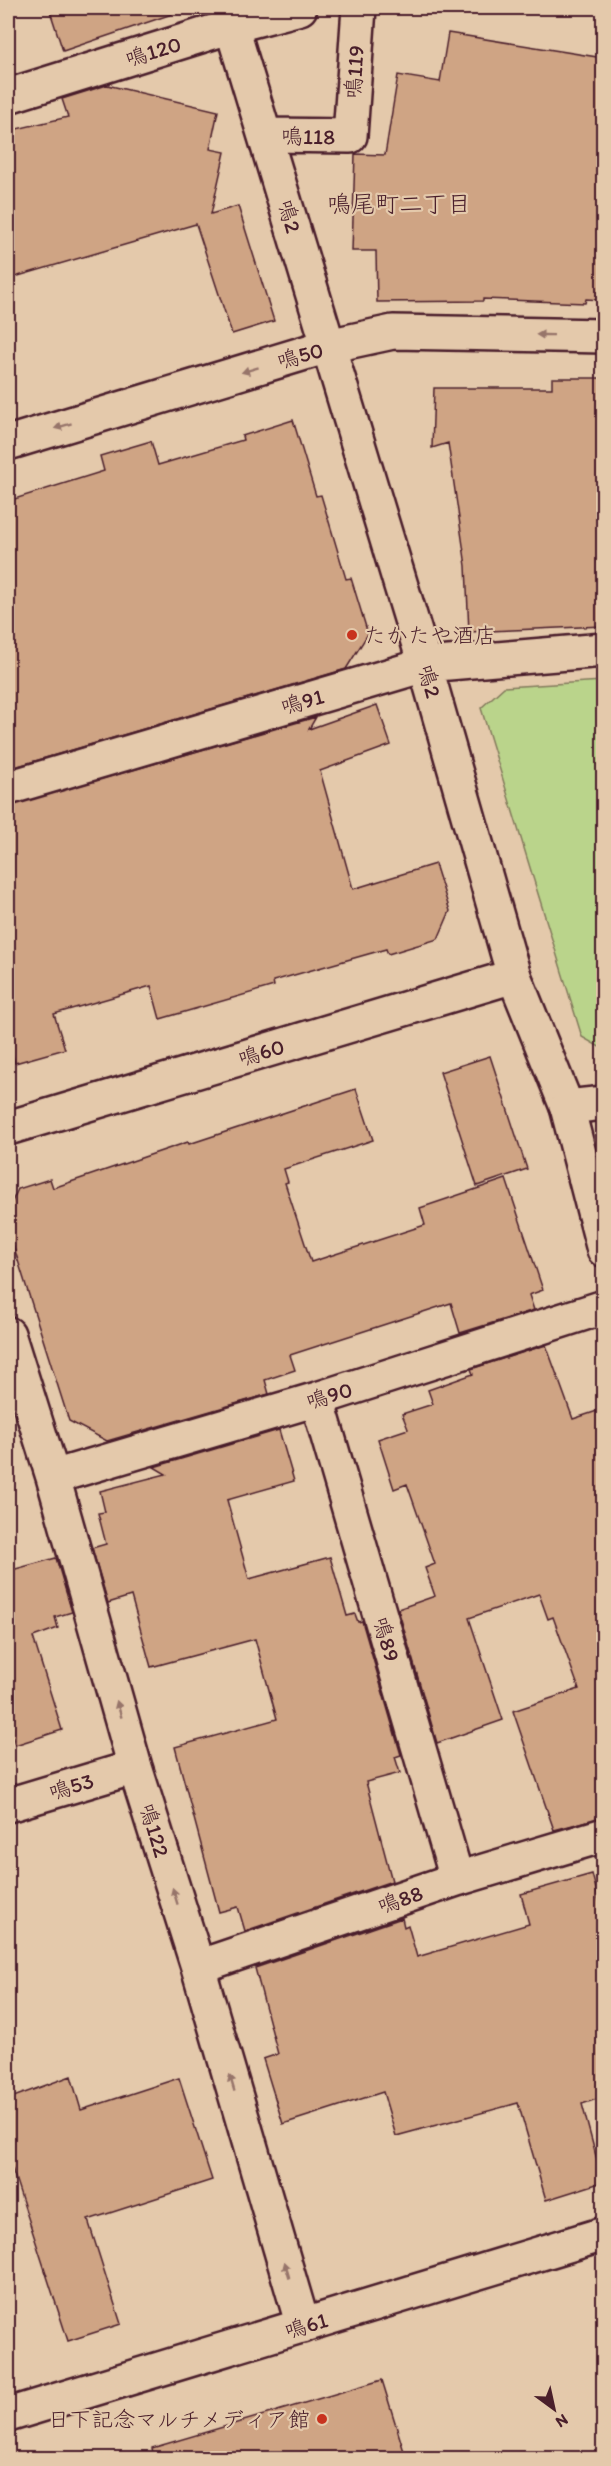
<svg xmlns="http://www.w3.org/2000/svg" width="611" height="2466" viewBox="0 0 611 2466" font-family="Itim,'Klee One',sans-serif">
	<style>
		.green { fill: #bad48b; stroke: #827a5b; stroke-width: 1.5 }
		.building { fill: #cfa484; stroke: #4a1f2b; stroke-width: 1.5 }
		.lines { fill: none; stroke-linecap: round; stroke-linejoin: round }
		.minor-casing { stroke: #4a1f2b; stroke-width: 38 }
		.tertiary-casing { stroke: #4a1f2b; stroke-width: 38 }
		.minor { stroke: #e4c9ab; stroke-width: 33 }
		.tertiary { stroke: #e4c9ab; stroke-width: 33 }
		.oneway { fill: #97746b }
		.poi-dot { fill: #c8321e; stroke: #e4c9ab; stroke-width: 2 }
		.labels { text-anchor: middle; stroke-width: 4.5; stroke-linejoin: round; paint-order: stroke }
		.street-label { font-size: 22px; fill: #4a1f2b; stroke: #e4c9ab }
		.poi-label { font-size: 22px; fill: #4a1f2b; stroke: #e4c9ab; text-anchor: start }
		.neighbourhood-label { font-size: 24px; fill: #4a1f2b; stroke: #e4c9ab }
	</style>
	<rect width="100%" height="100%" fill="#e4c9ab"/>
	<filter id="ink" filterUnits="userSpaceOnUse"><feTurbulence type="fractalNoise" baseFrequency=".0167" numOctaves="2"/><feDisplacementMap in="SourceGraphic" scale="12" xChannelSelector="R" yChannelSelector="G"/><feConvolveMatrix kernelMatrix="1 2 1 2 8 2 1 2 1" color-interpolation-filters="sRGB"/></filter>
	<g filter="url(#ink)">
		<path class="green" d="M603,681h1l-1,368 -21,-12 -101,-329 23,-21z"/>
		<path class="building" d="M49,8h122l1,6 -109,37z
			M448,33l155,25v242l-17,-1 -1,4 -102,-4v2l-106,1 -1,-51h-24l3,-97 30,1 13,-80 42,7z
			M107,85l111,26 -8,38 15,3 -14,62 27,-8 36,115 -42,13 -36,-110 -188,55v-148l60,-14 -6,-18z
			M552,378h49l-3,185 5,-1v64l-134,6 -3,-66 -18,-123 -16,5 2,-60h118z
			M293,420l23,76 5,-1 25,84 5,-1 17,56 -22,35 -338,100v-268l96,-30 -4,-15 51,-15 7,24 85,-25 -1,-4z
			M377,705l14,40 -71,26 33,118 82,-25 15,47 -12,28 -50,15 -2,-5 -113,32 1,5 -114,33 -9,-33 -97,28 11,35 -50,14 -7,-25v-232l308,-89 -7,12z
			M490,1056l37,113 -50,17 -37,-114z
			M356,1089l17,51 -89,29 4,13 -3,1 26,79 114,-37 -5,-17 86,-29 37,111 -14,5 5,15 -74,23 -9,-30 -161,52 5,15 -30,10 4,14 -162,47 -38,-20 -61,-192v-19l10,-21 32,-10 3,9 135,-46 1,2z
			M546,1345l27,74 30,-10v408l-49,13 -41,-119 66,-22 -26,-72 -5,2 -9,-25 -70,24 34,102 -66,23 -39,-134 37,-13 -10,-28 10,-4 -28,-80 -13,5 -16,-50 30,-10 -6,-15 31,-10 -5,-14 45,-16 -2,-5z
			M279,1430l15,51 -67,19 22,79 81,-22 17,59 8,-2 3,8 4,-1 39,134 -6,2 5,16 -34,9 26,99 -147,50 -7,-24 -19,5 -44,-165 102,-28 -22,-80 -104,28 -20,-71 -23,7 -16,-55 14,-4 -8,-31 7,-1 -5,-21 66,-17 -12,-7z
			M56,1558l16,54 -17,5 3,11 -25,9 29,93 -47,15 -7,-23v-151z
			M592,1874l11,41v182l-21,7 21,78 -57,18 -28,-97 -122,33 -13,-44 -100,32 -20,-65 15,-5 -23,-86 147,-50 2,9 4,-2 9,32 112,-33 -8,-30z
			M71,2076l10,34 98,-32 33,102 -124,40 33,104 -53,17 -60,-185v-57z
			M382,2380l24,78h-252l-2,-10z"/>
		<g class="lines">
			<g class="minor-casing">
				<path id="minor" d="M226,8l199,657 89,311 53,131 37,143
					M8,96l224,-70 68,-18
					M266,135l84,1 9,-128
					M8,443l320,-97 65,-14 211,4
					M8,788l417,-123 179,-15
					M8,1334l45,143 82,290 63,200 105,359
					M317,1399l140,480
					M53,1477l264,-78 287,-92
					M8,1805l127,-38
					M198,1967l259,-88 147,-44"/>
			</g>
			<g class="tertiary-casing">
				<path id="tertiary" d="M567,1107l37,-4
					M8,1128l506,-152
					M8,2415l596,-181"/>
			</g>
			<use href="#minor" class="minor"/>
			<use href="#tertiary" class="tertiary"/>
		</g>
		<defs><path id="oneway-solid" d="M-6-.8H1V-3.2L6.5 0L1 3.2V.8H-6Z" transform="scale(1.5)"/></defs>
		<g class="oneway">
			<use href="#oneway-solid" transform="translate(545 335) rotate(-179)"/>
			<use href="#oneway-solid" transform="translate(250 370) rotate(163)"/>
			<use href="#oneway-solid" transform="translate(63 426) rotate(163)"/>
			<use href="#oneway-solid" transform="translate(119 1709) rotate(-106)"/>
			<use href="#oneway-solid" transform="translate(175 1896) rotate(-107)"/>
			<use href="#oneway-solid" transform="translate(232 2083) rotate(-106)"/>
			<use href="#oneway-solid" transform="translate(287 2270) rotate(-106)"/>
		</g>
	</g>
	<g class="poi-dot">
		<circle cx="352" cy="635" r="6"/>
		<circle cx="322" cy="2419" r="6"/>
	</g>
	<g class="labels">
		<g class="street-label">
			<text transform="translate(153 51) rotate(-17)" y="8">鳴120</text>
			<text transform="translate(354 72) rotate(-86)" y="8">鳴119</text>
			<text transform="translate(308 136) rotate(1)" y="8">鳴118</text>
			<text transform="translate(290 216) rotate(74)" y="8">鳴2</text>
			<text transform="translate(300 355) rotate(-16)" y="8">鳴50</text>
			<text transform="translate(430 681) rotate(74)" y="8">鳴2</text>
			<text transform="translate(302 701) rotate(-16)" y="8">鳴91</text>
			<text transform="translate(261 1052) rotate(-17)" y="8">鳴60</text>
			<text transform="translate(329 1395) rotate(-17)" y="8">鳴90</text>
			<text transform="translate(387 1639) rotate(74)" y="8">鳴89</text>
			<text transform="translate(71 1786) rotate(-17)" y="8">鳴53</text>
			<text transform="translate(155 1830) rotate(73)" y="8">鳴122</text>
			<text transform="translate(400 1899) rotate(-19)" y="8">鳴88</text>
			<text transform="translate(306 2325) rotate(-17)" y="8">鳴61</text>
		</g>
		<g class="poi-label">
			<text x="364" y="643">たかたや酒店</text>
			<text x="310" y="2427" text-anchor="end">日下記念マルチメディア館</text>
		</g>
		<g class="neighbourhood-label">
			<text x="399" y="212">鳴尾町二丁目</text>
		</g>
	</g>
	<rect width="611" height="2466" fill="none" stroke="#e4c9ab" stroke-width="30"/>
	<rect x="15" y="15" width="581" height="2436" fill="none" stroke="#4a1f2b" stroke-width="2" filter="url(#ink)"/>
	<g transform="translate(554 2409) rotate(147)" stroke="#e4c9ab" stroke-width="4.5" paint-order="stroke">
	<path d="M0-4.5L10 22L0 15L-10 22Z" fill="#4a1f2b"/>
	<text y="-9" font-size="16" font-weight="bold" text-anchor="middle" fill="#4a1f2b">N</text>
	</g>
</svg>
